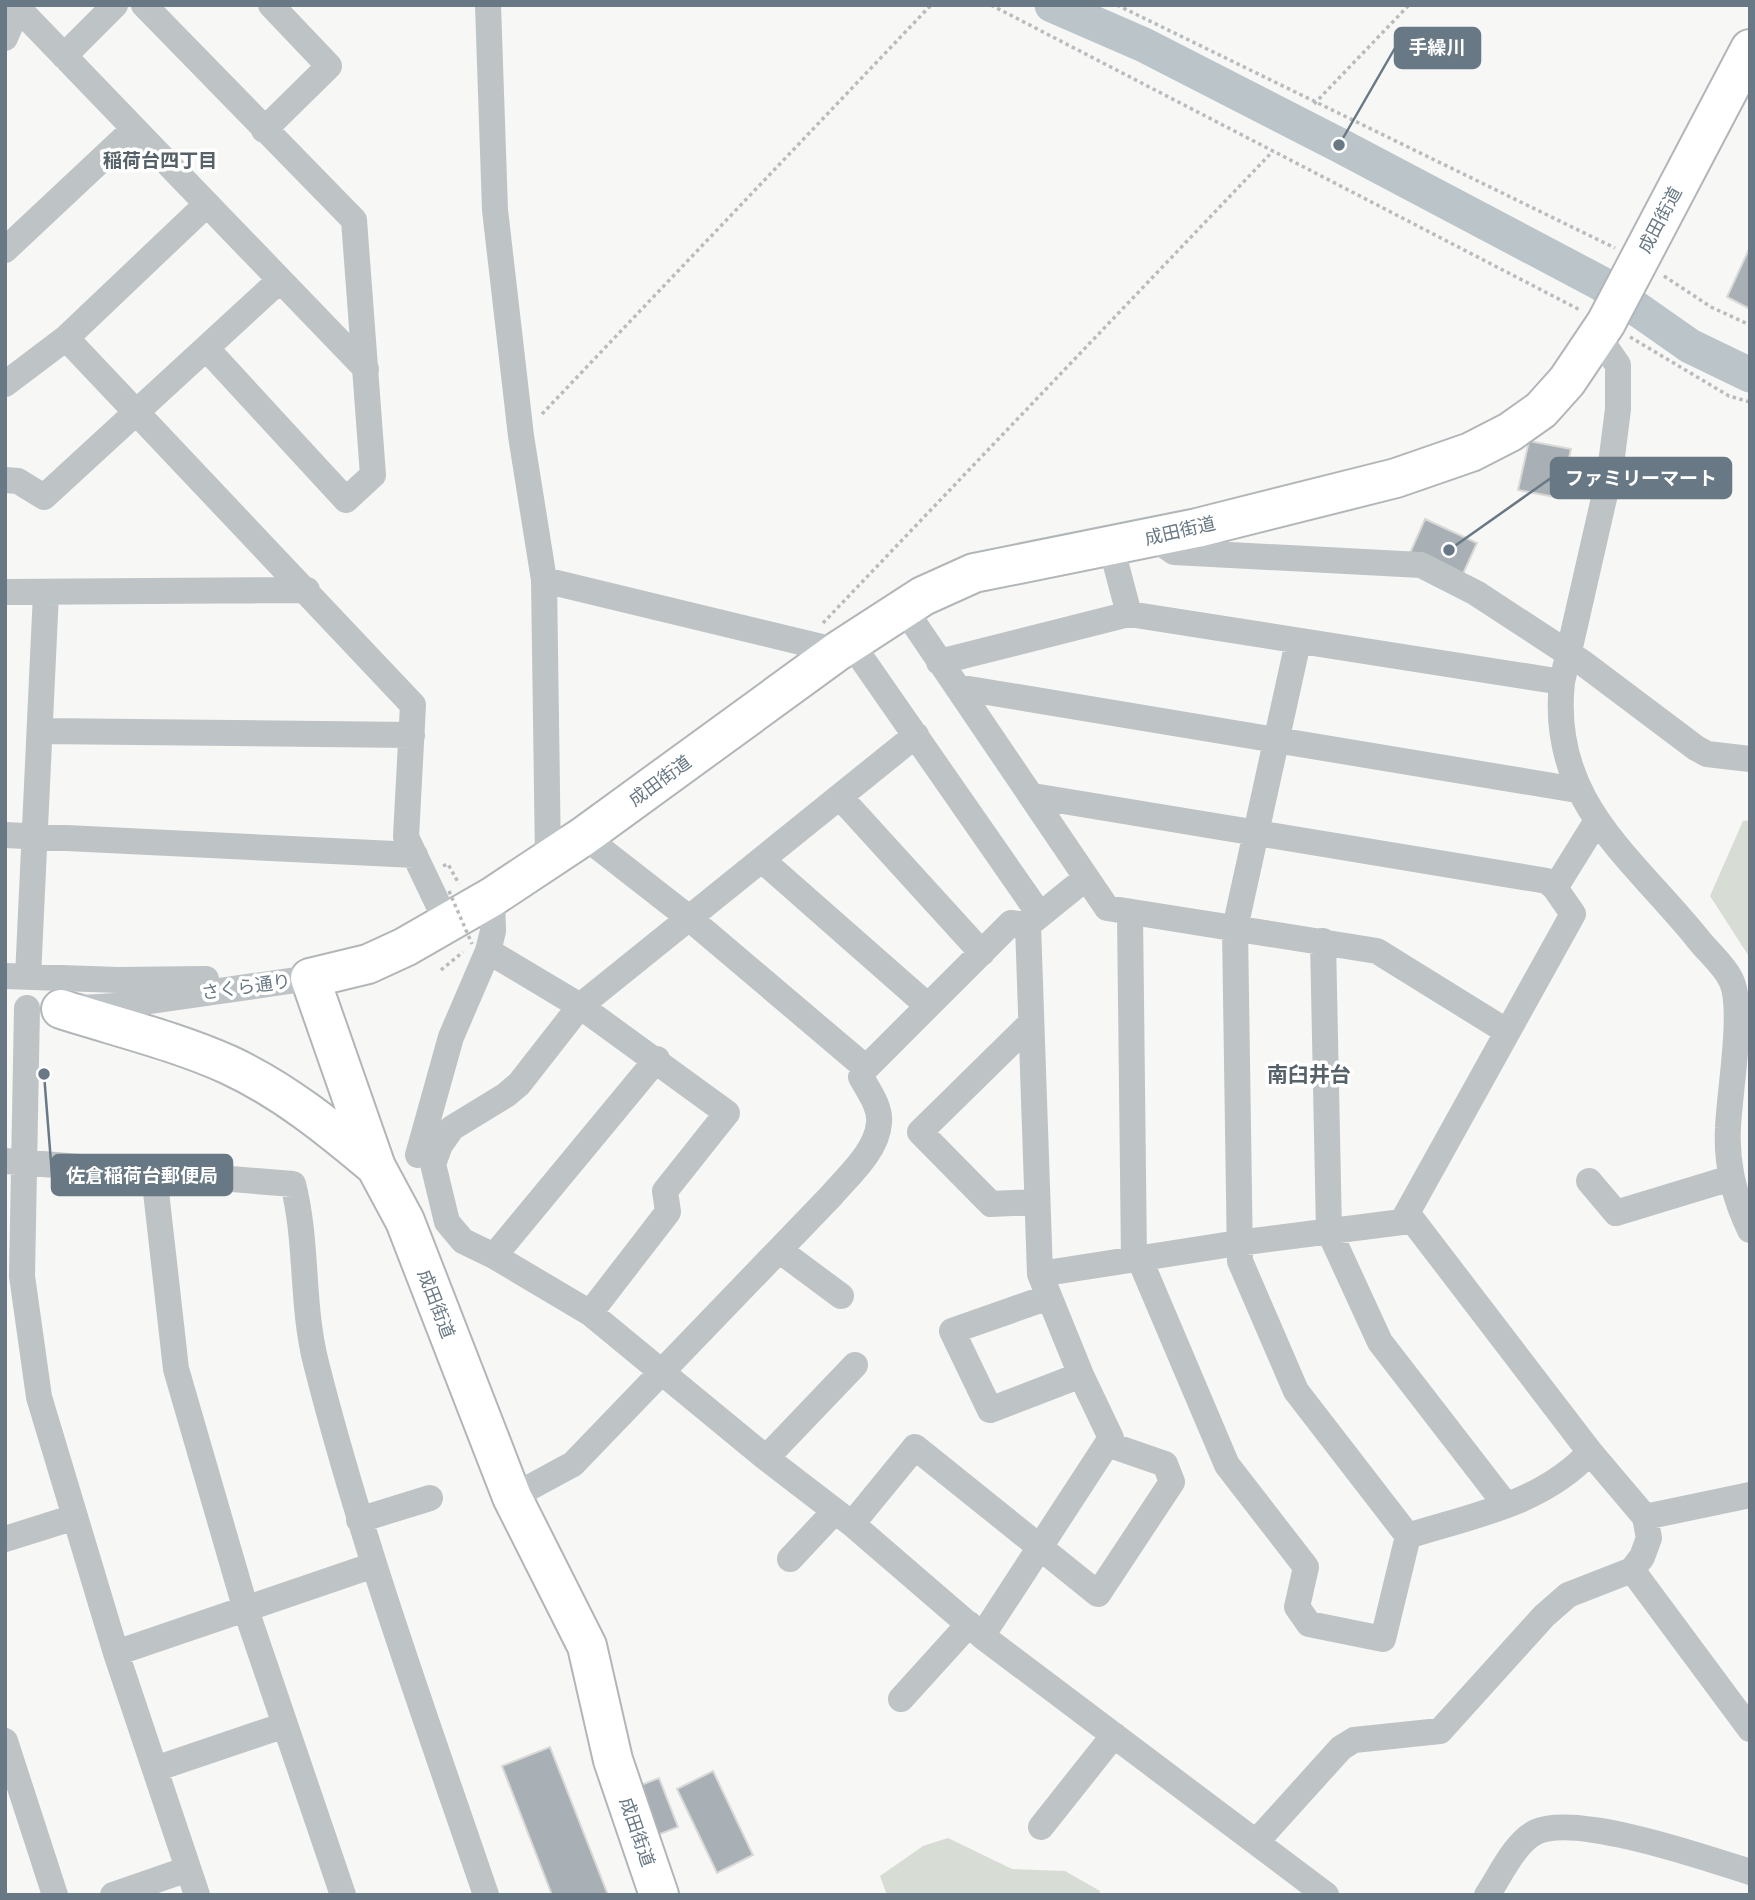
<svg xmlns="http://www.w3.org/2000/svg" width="1755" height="1900" viewBox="0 0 1755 1900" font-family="'Noto Sans','Noto Sans JP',sans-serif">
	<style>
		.green { fill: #d7dcd4 }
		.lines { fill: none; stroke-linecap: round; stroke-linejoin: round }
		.river { stroke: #bac4c9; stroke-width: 35 }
		.building { fill: #a8b0b5; stroke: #d9d9d7; stroke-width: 2 }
		.highway-casing { stroke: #b2b6b9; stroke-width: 42 }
		.path { stroke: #b9bcbe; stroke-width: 3.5; stroke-dasharray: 3.5 3.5; stroke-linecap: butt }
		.minor { stroke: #bec3c6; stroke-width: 26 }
		.highway { stroke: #fff; stroke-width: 38 }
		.path-bridge { stroke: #b9bcbe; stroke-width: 3.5; stroke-dasharray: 3.5 3.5; stroke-linecap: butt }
		.labels { text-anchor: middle; stroke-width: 7; stroke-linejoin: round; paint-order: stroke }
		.street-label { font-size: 18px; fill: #687884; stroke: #fff }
		.neighbourhood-label { font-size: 19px; font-weight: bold; fill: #566169; stroke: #fff }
		.quarter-label { font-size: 21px; font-weight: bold; fill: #566169; stroke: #fff }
		.leader { fill: none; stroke: #687884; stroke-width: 2.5 }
		.callout-dot { fill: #687884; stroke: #fff; stroke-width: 2.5 }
		.callout { fill: #687884; stroke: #687884; stroke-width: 2.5 }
		.callout-label { font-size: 19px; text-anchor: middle; font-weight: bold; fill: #fff }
	</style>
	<rect width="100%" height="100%" fill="#f7f7f5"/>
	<path class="green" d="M1750,820v138l-40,-62 33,-75z
		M948,1838l64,31 53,2 35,20 -1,4h-212l-7,-19 43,-30z"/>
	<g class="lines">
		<path class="river" d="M1052,5l92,40 195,100 261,138 90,63 60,29"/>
	</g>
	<path class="building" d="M1750,247v62l-23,-12z
		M1529,441l42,8 -11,49 -42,-8z
		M1425,519l52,24 -15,33 -52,-23z
		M550,1747l58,148h-56l-50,-129z
		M713,1771l40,84 -36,18 -40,-84z
		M659,1778l19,49 -23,9 -19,-49z"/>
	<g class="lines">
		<g class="highway-casing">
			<path id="highway" d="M61,1009c56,18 115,32 168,56 54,25 101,63 146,101
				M659,1895l-46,-135 -26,-114 -75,-149 -107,-276 -29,-54 -66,-189 58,-14 37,-17 87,-50 92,-61 254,-185 85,-55 51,-23 223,-45 199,-50 75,-26 39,-20 31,-22 26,-29 39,-58 144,-274"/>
		</g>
		<path class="path" d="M991,5l589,305
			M1117,5l498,243
			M1314,104l95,-99
			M1664,276l47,31 39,18
			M1630,337l99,59 21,6
			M542,414l389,-409
			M823,623l450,-472
			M443,866l5,-2 11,20
			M441,970l22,-18"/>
		<path class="minor" d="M144,5l210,215 19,255 -27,25 -140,-152
			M488,5l7,205 26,226 23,144 4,280
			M18,8l348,361
			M5,38l14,-33
			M64,56l51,-51
			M264,130l65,-64 -58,-61
			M5,250l129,-121
			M1598,336l20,29v44l-8,63 -48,210c-13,119 69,174 136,257 10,13 26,26 33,41 14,27 -2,114 -3,148 -2,36 6,69 22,102
			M66,338l347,367 -7,132 41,86
			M5,384l61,-46 141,-134
			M5,480l13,1 26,16 236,-217
			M1152,537l22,15 247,13 55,28 107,70 113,85 11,6 43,5
			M1111,546l18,68
			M544,580l294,71
			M5,592l302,-2
			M903,607l204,301 270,43 129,80
			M1298,642l-63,286 5,333 56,130 112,145
			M851,643l189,272
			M939,662l190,-48 433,68
			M957,687l620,103
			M41,731l371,4
			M916,735l-336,271 -61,78 -13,11 -54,33 -12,17 -7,19 14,58 16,19 31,15 96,57 176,145 86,66 130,112 344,259
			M1033,796l514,85 8,7
			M840,797l142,156
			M5,835l410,20
			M584,836l105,82 177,150 145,-145 17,2
			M762,860l166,146
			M1130,913l4,347
			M1323,941l6,290 51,111 126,163
			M488,951l92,55 147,107 -62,78 3,21 -78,101
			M5,976l113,4 88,-1
			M28,977l18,-384
			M27,1008l-5,268 17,121 77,256 81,242
			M82,1008l33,-2 195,-28
			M1030,1024l-110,108 71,72 45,-2
			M418,1155l33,-118 37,-86 5,-20 -1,-34
			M5,1161l288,23c15,59 8,120 23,179 46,181 110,356 170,532
			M154,1174l22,195 70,241 97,285
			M1589,1181l27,32 115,-35
			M779,1250l62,46
			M494,1256l163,-197
			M1140,1260l87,205 79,102 -9,40 12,17 74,15 25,-103
			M1040,1274l198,-31 164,-21 5,-9
			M1049,1297l-97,34 38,79 91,-35
			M766,1458l89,-93
			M512,1497l61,-33 258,-268c17,-20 46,-45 48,-73 2,-16 -11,-33 -18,-46l5,-9
			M1645,1517l105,-22
			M359,1520l71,-22
			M852,1524l63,-77 183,147 74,-112 -7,-18 -58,-20
			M1408,1536c66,-21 134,-32 182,-84
			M5,1539l70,-22
			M790,1559l45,-48
			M1632,1570l118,159
			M982,1636l129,-198 -30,-63 -41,-101 -12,-349 58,-47
			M116,1653l258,-88
			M901,1699l68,-75
			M5,1741l50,154
			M155,1769l130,-44
			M1041,1827l73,-92
			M1256,1842l85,-94 13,-8 86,-9 104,-115 24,-21 64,-25 10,-13 7,-19 -4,-21 -55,-65 -183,-239 166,-299 -18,-26 41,-66
			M113,1895l75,-26
			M1487,1895c13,-19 28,-53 49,-63 40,-19 170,26 214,40"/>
		<use href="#highway" class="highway"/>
		<path class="path-bridge" d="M449,891l23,53"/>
	</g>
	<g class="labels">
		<g class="street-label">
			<text transform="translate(1660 220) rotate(-62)" y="6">成田街道</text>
			<text transform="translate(1180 531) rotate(-13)" y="6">成田街道</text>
			<text transform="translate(660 781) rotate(-36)" y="6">成田街道</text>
			<text transform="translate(246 987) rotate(-8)" y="6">さくら通り</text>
			<text transform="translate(436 1304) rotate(69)" y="6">成田街道</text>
			<text transform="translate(637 1832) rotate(71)" y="6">成田街道</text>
		</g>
		<g class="neighbourhood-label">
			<text x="160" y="167">稲荷台四丁目</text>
		</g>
		<g class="quarter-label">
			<text x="1309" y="1082">南臼井台</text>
		</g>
	</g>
	<path class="leader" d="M1339 145L1395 48M1449 550L1551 478M44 1074L52 1175"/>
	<g class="callout-dot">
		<circle cx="1339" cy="145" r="7"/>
		<circle cx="1449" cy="550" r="7"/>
		<circle cx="44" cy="1074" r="7"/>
	</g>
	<g class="callout">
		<rect x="1395" y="28" width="85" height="40" rx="7"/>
		<rect x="1551" y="458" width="180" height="40" rx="7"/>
		<rect x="52" y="1155" width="180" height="40" rx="7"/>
	</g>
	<g class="callout-label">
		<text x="1437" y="54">手繰川</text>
		<text x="1641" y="485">ファミリーマート</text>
		<text x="142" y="1182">佐倉稲荷台郵便局</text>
	</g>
	<rect width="1755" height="1900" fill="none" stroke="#687884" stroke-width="14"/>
</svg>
